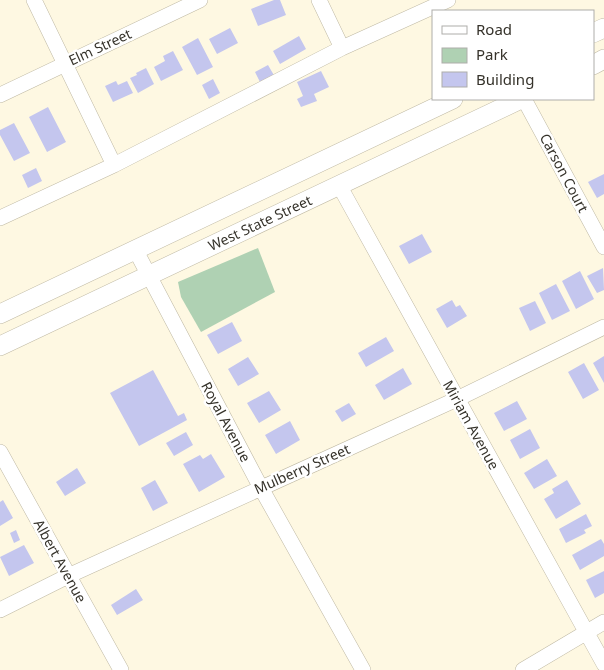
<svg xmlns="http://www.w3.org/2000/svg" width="604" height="670" viewBox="0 0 604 670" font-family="'Noto Sans',sans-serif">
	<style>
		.green { fill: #afd1b3 }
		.building { fill: #c4c6ee }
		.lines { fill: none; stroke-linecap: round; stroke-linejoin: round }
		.minor-casing { stroke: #bfb9a4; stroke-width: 16 }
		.major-casing { stroke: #bfb9a4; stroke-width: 20 }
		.minor { stroke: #fff; stroke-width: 15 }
		.major { stroke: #fff; stroke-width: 19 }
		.labels { text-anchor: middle; stroke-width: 5; stroke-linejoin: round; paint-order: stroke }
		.street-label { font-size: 14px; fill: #35322a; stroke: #fff }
	</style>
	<rect width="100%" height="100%" fill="#fef8e2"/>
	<path class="green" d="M258,248l17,44 -74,40 -20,-35 -3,-15z"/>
	<path class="building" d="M274,0h6l6,15 -28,11 -7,-17z
		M230,28l8,15 -21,11 -8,-15z
		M299,36l7,13 -26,15 -7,-13z
		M198,38l15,29 -16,8 -15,-28z
		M173,51l10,19 -22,11 -7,-14 11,-6 -2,-5z
		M268,65l7,12 -14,7 -6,-12z
		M146,68l8,16 -16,9 -8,-15 7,-3 -1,-2z
		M321,71l8,16 -15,7 3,7 -16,6 -4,-8 6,-3 -6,-14z
		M213,79l7,14 -11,6 -7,-14z
		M116,81l2,4 9,-4 6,12 -20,9 -8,-16z
		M48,107l18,35 -19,10 -18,-35z
		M14,123l16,30 -16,8 -14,-26v-5z
		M36,168l6,13 -14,7 -6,-13z
		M604,174v20l-7,4 -9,-16z
		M422,234l10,18 -23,12 -10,-18z
		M603,268l1,22 -7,3 -10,-17z
		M580,271l14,28 -18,10 -14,-28z
		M556,284l14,27 -18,9 -13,-27z
		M452,300l4,7 4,-2 7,11 -20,12 -11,-19z
		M535,301l11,22 -16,8 -11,-23z
		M232,322l10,19 -24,13 -11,-19z
		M386,337l8,14 -28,16 -8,-14z
		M604,356v27l-11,-20z
		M248,357l11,17 -21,12 -10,-17z
		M584,363l15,27 -16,9 -15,-27z
		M403,368l9,16 -28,16 -9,-15z
		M153,370l25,46 6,-3 3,7 -48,26 -29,-53z
		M269,391l12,19 -22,13 -12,-20z
		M517,401l10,18 -23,12 -10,-18z
		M349,403l7,11 -14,8 -7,-11z
		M290,421l10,19 -24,14 -11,-19z
		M530,429l10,19 -20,11 -10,-19z
		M186,432l7,13 -19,11 -8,-13z
		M211,454l14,23 -26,15 -16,-28 17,-9 3,4z
		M547,459l10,17 -23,13 -10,-16z
		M77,468l9,15 -21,13 -9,-14z
		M155,480l13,23 -15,8 -12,-23z
		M567,480l14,24 -25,15 -12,-20 10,-6 -2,-4z
		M3,500l10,18 -13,8v-24z
		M586,514l6,12 -8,4 2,3 -20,10 -7,-14z
		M16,530l4,10 -6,3 -4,-10z
		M601,539l3,5v12l-24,14 -8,-15z
		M24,545l10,18 -25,13 -9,-19z
		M604,571v22l-9,5 -9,-18z
		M136,589l7,11 -26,15 -6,-10z"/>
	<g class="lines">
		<g class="minor-casing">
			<path id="minor" d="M34,0l80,165
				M319,0l23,48
				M0,95l200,-95
				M524,99l80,148
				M339,185l265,479
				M0,218l114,-53 228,-117 106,-48
				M136,251l125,237 102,182
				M0,452l121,218
				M0,610l68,-34 389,-177 147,-72
				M523,670l81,-48"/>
		</g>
		<g class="major-casing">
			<path id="major" d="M593,33l11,-5
				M593,65l11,-6
				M0,314l453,-215
				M0,346l521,-247"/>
		</g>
		<use href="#minor" class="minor"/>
		<use href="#major" class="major"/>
	</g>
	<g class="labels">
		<g class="street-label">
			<text transform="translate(100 47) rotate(-25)" y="5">Elm Street</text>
			<text transform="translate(564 173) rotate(62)" y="5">Carson Court</text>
			<text transform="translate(260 223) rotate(-25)" y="5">West State Street</text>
			<text transform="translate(226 422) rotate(62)" y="5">Royal Avenue</text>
			<text transform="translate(471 425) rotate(61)" y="5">Miriam Avenue</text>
			<text transform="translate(302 469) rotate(-24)" y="5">Mulberry Street</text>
			<text transform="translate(60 561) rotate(61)" y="5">Albert Avenue</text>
		</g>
	</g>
	<rect x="432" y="10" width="162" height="90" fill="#ffffff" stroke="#aeadaa"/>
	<rect x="442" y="26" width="25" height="8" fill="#ffffff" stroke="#aeadaa"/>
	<text x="476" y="35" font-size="15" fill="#35322a">Road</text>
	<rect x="442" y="48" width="25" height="15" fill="#afd1b3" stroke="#aeadaa"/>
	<text x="476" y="60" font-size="15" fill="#35322a">Park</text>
	<rect x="442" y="72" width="25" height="15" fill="#c4c6ee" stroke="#aeadaa"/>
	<text x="476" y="85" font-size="15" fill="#35322a">Building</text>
</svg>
